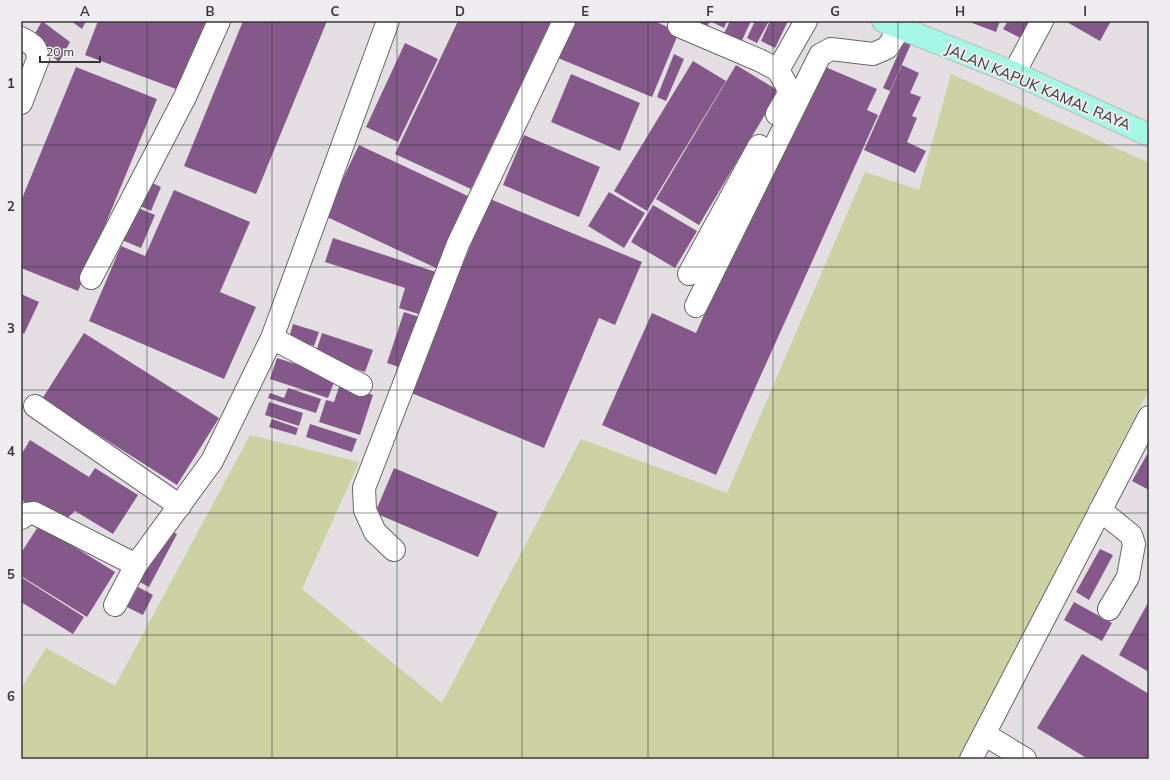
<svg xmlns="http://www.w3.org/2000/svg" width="1170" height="780" viewBox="0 0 1170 780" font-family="Mulish,sans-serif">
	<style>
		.green { fill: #cbd1a0 }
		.building { fill: #84598a }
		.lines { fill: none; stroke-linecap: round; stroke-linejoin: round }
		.minor-casing { stroke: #696669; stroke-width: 24 }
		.major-casing { stroke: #bbb; stroke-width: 24 }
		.minor { stroke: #fff; stroke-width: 22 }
		.major { stroke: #a4f7e5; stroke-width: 22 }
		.grid { fill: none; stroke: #383738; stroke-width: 1; stroke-opacity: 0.55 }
		.labels { text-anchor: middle; stroke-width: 4; stroke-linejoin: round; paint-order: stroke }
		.street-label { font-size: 15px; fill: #383738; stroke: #efecef }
		.neatline { fill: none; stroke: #383738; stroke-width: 1.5 }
		.grid-label { font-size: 13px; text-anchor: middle; font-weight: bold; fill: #383738 }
	</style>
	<rect width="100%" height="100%" fill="#e2dee2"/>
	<path class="green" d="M951,74l198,89v227l-191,369h-937v-70l25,-41 69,38 135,-251 109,27 -57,127 140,114 139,-264 146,54 138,-321 54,18z"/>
	<path class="building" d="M42,21l28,21 -11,20 -27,-23z
		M71,21h15l-4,8z
		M98,21h113l-27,71 -99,-37z
		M243,21h84l-71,173 -72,-28z
		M458,21h93l-80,168 -76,-35z
		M573,21h81l25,11 -27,65 -94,-39z
		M699,21h28l-3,7 -14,-7 -7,14 -9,-5z
		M730,21h21l-13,28 -17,-9z
		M755,21h14l-12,22 -10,-5z
		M770,21h18l-13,27 -14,-7z
		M967,21h33l-4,11z
		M1008,21h29l-11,20 -23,-12z
		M1065,21h46l-11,20z
		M904,41l7,3 -21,47 -7,-3z
		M405,43l33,16 -40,83 -32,-15z
		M674,54l10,5 -18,42 -9,-4z
		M693,61l33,20 -79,130 -33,-20z
		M816,63l61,26 -10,21 11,5 -162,360 -114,-50 50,-112 44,20z
		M736,65l43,26 -80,134 -43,-26z
		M902,65l17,8 -9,20 11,4 -9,19 5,2 -10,24 19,9 -11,22 -51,-23z
		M76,67l81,32 -79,192 -57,-23v-67z
		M571,74l69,29 -20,48 -69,-29z
		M524,135l76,32 -21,50 -76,-32z
		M359,145l111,52 -34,71 -111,-52z
		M150,182l11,5 -10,24 -11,-5z
		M174,190l76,32 -30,70 36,15 -32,72 -135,-58 32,-75 24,10z
		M609,192l36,21 -21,35 -36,-22z
		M490,199l152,63 -27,63 -16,-7 -55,130 -135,-56z
		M131,205l24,10 -14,33 -24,-10z
		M653,205l44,26 -22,37 -44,-26z
		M333,238l106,35 -14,43 -26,-8 6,-20 -80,-26z
		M21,294l18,8 -15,32 -3,-2z
		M404,312l18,6 -17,51 -18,-6z
		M293,324l26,8 -5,14 -25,-8z
		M84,333l135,85 -42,67 -135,-86z
		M322,333l51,17 -8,22 -50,-17z
		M277,358l59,19 -8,21 -58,-19z
		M340,384l33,11 -13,40 -41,-13 7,-22 8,2z
		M288,388l33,11 -5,14 -48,-15 2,-5 14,5z
		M269,402l34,11 -4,13 -34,-11z
		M272,419l26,9 -2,7 -27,-8z
		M310,424l47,15 -5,13 -46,-15z
		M30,440l59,37 6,-9 43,27 -25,39 -38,-23 -12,11 -42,-22v-45z
		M1149,451v39l-17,-9z
		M394,468l104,44 -20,45 -103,-44z
		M39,525l76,47 -28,45 -66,-41v-23z
		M169,530l8,4 -28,53 -13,-7z
		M1100,549l13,6 -24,45 -13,-8z
		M21,577l63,40 -11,17 -52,-32z
		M138,587l15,8 -10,20 -16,-8z
		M1149,601v71l-30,-17z
		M1074,602l38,21 -10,18 -38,-21z
		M1082,654l67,40v65h-61l-51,-31z"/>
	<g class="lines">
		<g class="minor-casing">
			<path id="minor" d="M679,26l82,35 17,9 9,16 1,6 -1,5 -10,17
				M21,38c11,6 16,8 17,21l-17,44
				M778,70l28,-49
				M1014,73l28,-52
				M689,274l70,-128
				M91,278l94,-181 34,-76
				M696,306l124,-251 11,-6 42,5 14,-6 13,-20
				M272,338l89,47
				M35,406l145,100
				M1100,510l31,25 3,9 -6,33 -19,32
				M21,518l6,-4 7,-1 102,52
				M394,550l-19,-18 -10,-22 -1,-22 94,-244 106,-223
				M115,605l21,-40 76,-104 60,-123 116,-317
				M984,734l41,25
				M971,759l178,-342"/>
		</g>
		<g class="major-casing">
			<path id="major" d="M883,21l131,52 135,62"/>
		</g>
		<use href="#minor" class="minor"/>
		<use href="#major" class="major"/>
	</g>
	<path class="grid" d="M147,21v738M272,21v738M397,21v738M522,21v738M648,21v738M773,21v738M898,21v738M1023,21v738M21,145h1128M21,267h1128M21,390h1128M21,513h1128M21,635h1128"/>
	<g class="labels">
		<g class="street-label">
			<text transform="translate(1038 87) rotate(23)" y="5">JALAN KAPUK KAMAL RAYA</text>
		</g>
	</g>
	<rect width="1170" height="780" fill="none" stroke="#efecef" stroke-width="44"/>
	<path d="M40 56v6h60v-6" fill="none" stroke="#383738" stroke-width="2"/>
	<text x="46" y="56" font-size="12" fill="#383738" stroke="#efecef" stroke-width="3" paint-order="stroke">20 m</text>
	<rect x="22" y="22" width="1126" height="736" class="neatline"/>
	<g class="grid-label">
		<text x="85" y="16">A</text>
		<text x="210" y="16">B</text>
		<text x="335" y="16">C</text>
		<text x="460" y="16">D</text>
		<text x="585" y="16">E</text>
		<text x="710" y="16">F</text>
		<text x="835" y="16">G</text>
		<text x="960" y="16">H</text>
		<text x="1085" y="16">I</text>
		<text x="11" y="88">1</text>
		<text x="11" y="211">2</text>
		<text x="11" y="333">3</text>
		<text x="11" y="456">4</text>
		<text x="11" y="579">5</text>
		<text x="11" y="701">6</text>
	</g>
</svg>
